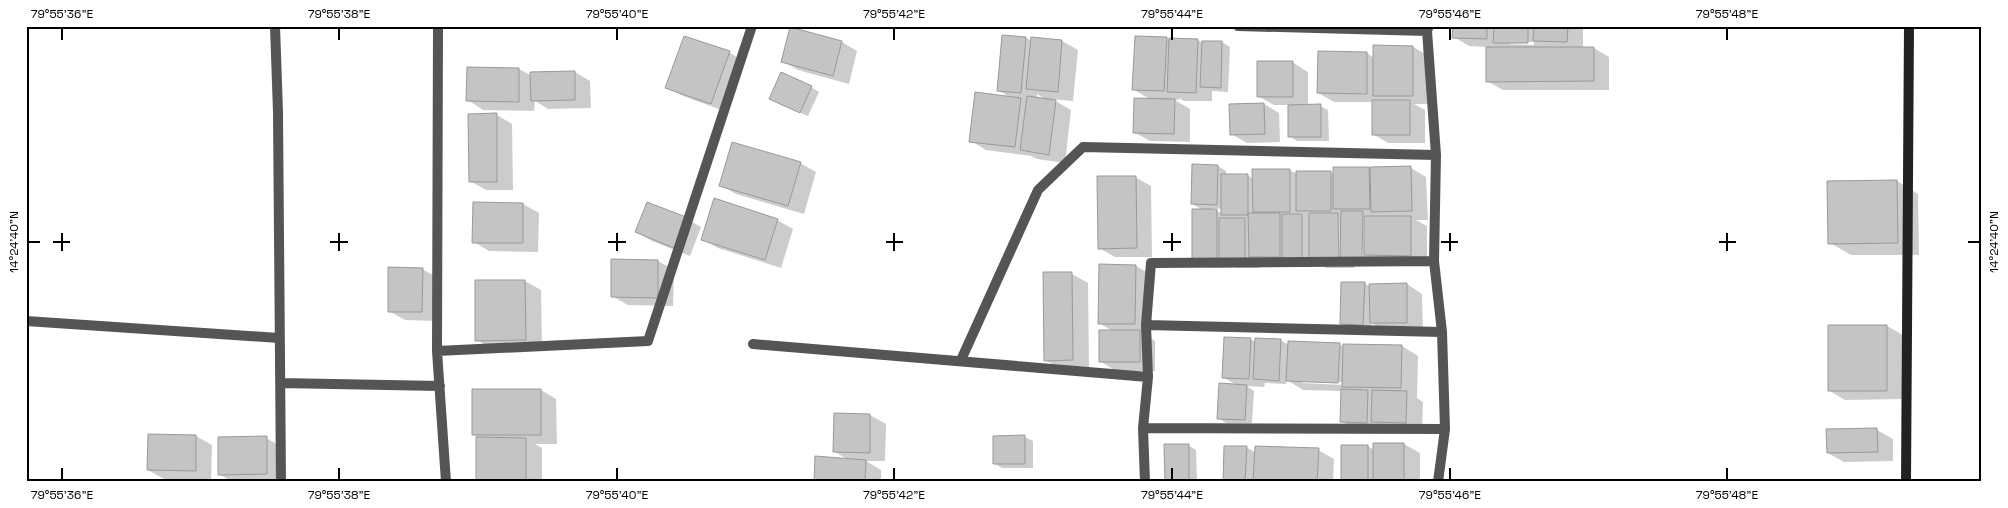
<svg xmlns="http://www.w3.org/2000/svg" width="2008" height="508" viewBox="0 0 2008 508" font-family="'Space Grotesk',sans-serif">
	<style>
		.shadow { fill: #0003; fill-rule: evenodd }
		.building { fill: #c4c4c4; stroke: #999 }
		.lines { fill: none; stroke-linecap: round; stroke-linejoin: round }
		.street { stroke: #555; stroke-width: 10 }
		.secondary { stroke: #222; stroke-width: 10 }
		.ticks { fill: none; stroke: #000; stroke-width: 2 }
		.neatline { fill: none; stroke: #000; stroke-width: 2 }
		.ticks-label { font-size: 12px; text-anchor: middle; fill: #000 }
	</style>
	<rect width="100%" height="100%" fill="#fff"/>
	<path class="shadow" d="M1184,26h40v3l-37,-1z
		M1454,26h129v22h11l15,9v33h-106l-16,-9v-34l-18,-1 -15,-9zM1509,42h25v3l-25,-1z
		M791,28l51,14 15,9 -8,33 -51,-14 -16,-9z
		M685,37l45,16 15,9 -18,50 -44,-16 -16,-9z
		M1026,38l6,3h30l16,9 -5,51 -21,-2 19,11 -6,53 -28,-4 -6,-3 -45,-6 -15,-9 40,-43 -13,-8zM1037,94l10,6 -10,-1z
		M1166,38l4,2h27l6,3 19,-1 8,5 -2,45 -16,-1v10h-28l-5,-3v2l-6,-1 17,10v33l-40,-1 -16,-9 17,-32 -18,-11z
		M1374,47h39l16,9 -1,48h-14l11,6v33h-37l-15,-9v-32h-39l-16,-9 49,-40 7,5z
		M1292,62l16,10v34h12l8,4 1,31h-32l-8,-5v-31h-15l-16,-9z
		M468,68l51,1 13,7 43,-4 15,9 1,27 -43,1 -13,-8 -1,10 -51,-1 -15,-10z
		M811,87l8,5 -11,24 -30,-13z
		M1264,104l15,9 1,29 -33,1 -16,-9z
		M497,115l15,9 1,66h-27l-16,-9z
		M800,163l16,9 -12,42 -68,-20 -16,-9z
		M1218,166l8,5v4h21l6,4 36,-9 8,4 33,-2 4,2v-6h77l15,9 2,43h-12l11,6v38l-64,-2 1,-45h-3l-7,51h-28l-17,-9 -49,3v6h-24l-4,-2v2h-23l-16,-9 10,-49 -11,-6zM1213,208l9,1v5zM1337,222h2l1,44h-3z
		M1135,177l16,9 1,71h-37l-16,-9z
		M1897,181l21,13 1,61h-68l-21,-12z
		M474,203l49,1 16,9 -1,39 -49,-1 -15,-9z
		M685,218l16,9 -11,29 -38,-15 -16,-9z
		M777,220l16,9 -12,39 -63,-20 -16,-9z
		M613,260l45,1 16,9 -1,36 -45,-1 -16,-9z
		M1136,266l16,9 -1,58 -10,-1 14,9v30h-39l-16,-10 14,-29 -15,-9z
		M422,269l16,9 -1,43 -32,-1 -16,-9z
		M1072,274l16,9 1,85 -28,1 -16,-9z
		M476,281h49l16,9 1,58 -50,1 -15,-9z
		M1364,283l6,4 37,-3 15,10 1,37 -37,1 -15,-9v6l-22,-1 -8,-5z
		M1887,326l16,9v64l-58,1 -15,-9z
		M1250,339l6,3 24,-2 9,5 113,1 16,10 -1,42 6,4 -1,30 -35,-1 -13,-8v4l-25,-1 -8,-5 1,-30 -39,-1 -16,-10 -1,4 -21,-1 -1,4 -17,-1 7,5 -2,32h-26l-8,-5 20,-32 -15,-9zM1302,380l42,2v3l-42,-2z
		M541,390l15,9 1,45h-22l7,4v34h-65v-45l-3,-2z
		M870,415l16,9 -1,37h-19l15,9v12h-66l34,-22 -14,-8z
		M1877,430l16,9v22l-49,1 -16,-9z
		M196,436l16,9 -1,35 -47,-1 -16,-9z
		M1025,437l8,4v27h-31l-8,-5z
		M266,438l16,9v35h-50l-13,-8z
		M1374,444h30l16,9v29h-78l26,-36 6,4z
		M1188,445l8,5 1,32h-31z
		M1246,447l10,6 62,-3 16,9 -1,23h-109z"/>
	<path class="building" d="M1453,26h34v13l-35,-1z
		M1494,26h34v17h-35z
		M1534,26h34l-1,16 -34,-1z
		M790,27l52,14 -9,35 -52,-14z
		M1002,35l24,2 -5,56 -24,-2z
		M684,36l46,15 -19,53 -46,-16z
		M1135,36l32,1 -3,54 -32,-1z
		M1031,37l31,3 -4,52 -32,-3z
		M1169,38l29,1 -2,54 -29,-1z
		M1202,41h20l-1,47 -21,-1z
		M1373,45l40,1v50h-40z
		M1486,47h108v34l-108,1z
		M1318,51l49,1v42l-50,-1z
		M1257,61h36v36h-36z
		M467,67l52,1v34l-53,-1z
		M575,71v29l-44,1 -1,-29z
		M781,72l31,14 -12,27 -31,-14z
		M975,92l46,6 -6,49 -46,-5z
		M1027,96l29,4 -7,55 -29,-5z
		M1134,98l41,1 -1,35 -41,-1z
		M1372,100h38v35h-38z
		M1264,103l1,31 -35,1 -1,-31z
		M1321,104v33h-33v-32z
		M497,113v69h-28l-1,-68z
		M732,142l69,20 -13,44 -69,-20z
		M1192,164l26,1 -1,40 -26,-1z
		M1411,166l1,45 -41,1 -1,-45z
		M1333,167h36l1,42h-37z
		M1252,169h38v43h-37z
		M1296,171h35v40h-35z
		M1221,174h27v41h-27z
		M1097,176h39l1,72 -39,1z
		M1897,180l1,63 -70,1 -1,-63z
		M714,198l64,21 -13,41 -64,-20z
		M473,202l50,1v40h-51z
		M647,202l39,15 -12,31 -39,-16z
		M1192,209h25v51h-25z
		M1341,211h22l-1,47h-22z
		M1248,213h32v44h-31z
		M1309,213h29l1,47h-30z
		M1282,214h20v46h-20z
		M1364,216h47v40l-47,-1z
		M1219,218h26v42h-26z
		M611,259l47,1v38l-47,-1z
		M1099,264l37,1 -1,59h-37z
		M388,267l35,1 -1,44h-34z
		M1043,272h29l1,88 -29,1z
		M475,280h50l1,60 -51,1z
		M1341,282h24l-2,43 -23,-1z
		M1407,283v40h-37l-1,-39z
		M1828,325h59v66h-59z
		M1099,330h41v32h-41z
		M1224,337l27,1 -2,41 -27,-1z
		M1255,338l26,1 -2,42 -26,-2z
		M1288,341l52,2 -2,40 -52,-2z
		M1343,344l59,1 -1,43 -59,-1z
		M1219,383l28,2 -2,35 -28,-1z
		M472,389h69v46h-69z
		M1341,389l27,1 -1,33 -27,-1z
		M1372,390l35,1 -1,32 -35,-1z
		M834,413l36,1v39l-37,-1z
		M1877,428l1,24 -51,1 -1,-24z
		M148,434l48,1v36l-49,-1z
		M1025,435v29h-32v-28z
		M267,436v38l-49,1v-38z
		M476,437l50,1v44h-50z
		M1373,443h31v39h-31z
		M1164,444h25v38h-24z
		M1341,445h27v37h-27z
		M1224,446h23l-2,36h-22z
		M1255,446l64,2 -2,34h-64z
		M815,456l51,4 -1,22h-51z"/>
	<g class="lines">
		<path class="street" d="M275,26l3,86 3,370
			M438,26l-1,325 9,131
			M1238,26l189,5
			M1429,26l-2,5 9,124 -2,106 8,71 3,97 -7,53
			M26,321l253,17
			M1146,325l5,-62 283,-2
			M753,344l395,33 -2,-52 296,7
			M437,351l211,-10 104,-315
			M961,360l77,-170 45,-43 353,8
			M1148,377l-5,51 302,1
			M280,383l160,3
			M1143,428l2,54"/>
		<path class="secondary" d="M1906,482l3,-456"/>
	</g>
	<path class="ticks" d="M62,28v12M339,28v12M617,28v12M894,28v12M1172,28v12M1450,28v12M1727,28v12M62,233v18M339,233v18M617,233v18M894,233v18M1172,233v18M1450,233v18M1727,233v18M28,242h12M53,242h17M330,242h18M608,242h18M886,242h17M1163,242h18M1441,242h17M1719,242h17M1968,242h12M62,468v12M339,468v12M617,468v12M894,468v12M1172,468v12M1450,468v12M1727,468v12"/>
	<rect width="2008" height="508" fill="none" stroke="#ffffff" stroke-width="55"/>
	<rect x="28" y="28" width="1952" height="452" class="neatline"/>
	<g class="ticks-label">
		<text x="62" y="18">79°55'36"E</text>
		<text x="339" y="18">79°55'38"E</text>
		<text x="617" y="18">79°55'40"E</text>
		<text x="894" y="18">79°55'42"E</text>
		<text x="1172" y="18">79°55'44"E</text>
		<text x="1450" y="18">79°55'46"E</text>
		<text x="1727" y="18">79°55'48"E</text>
		<text transform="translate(14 242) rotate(-90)" y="4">14°24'40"N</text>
		<text transform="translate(1994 242) rotate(-90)" y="4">14°24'40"N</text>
		<text x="62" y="499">79°55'36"E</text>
		<text x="339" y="499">79°55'38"E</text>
		<text x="617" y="499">79°55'40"E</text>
		<text x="894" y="499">79°55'42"E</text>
		<text x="1172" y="499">79°55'44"E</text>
		<text x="1450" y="499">79°55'46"E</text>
		<text x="1727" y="499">79°55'48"E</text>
	</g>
</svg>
